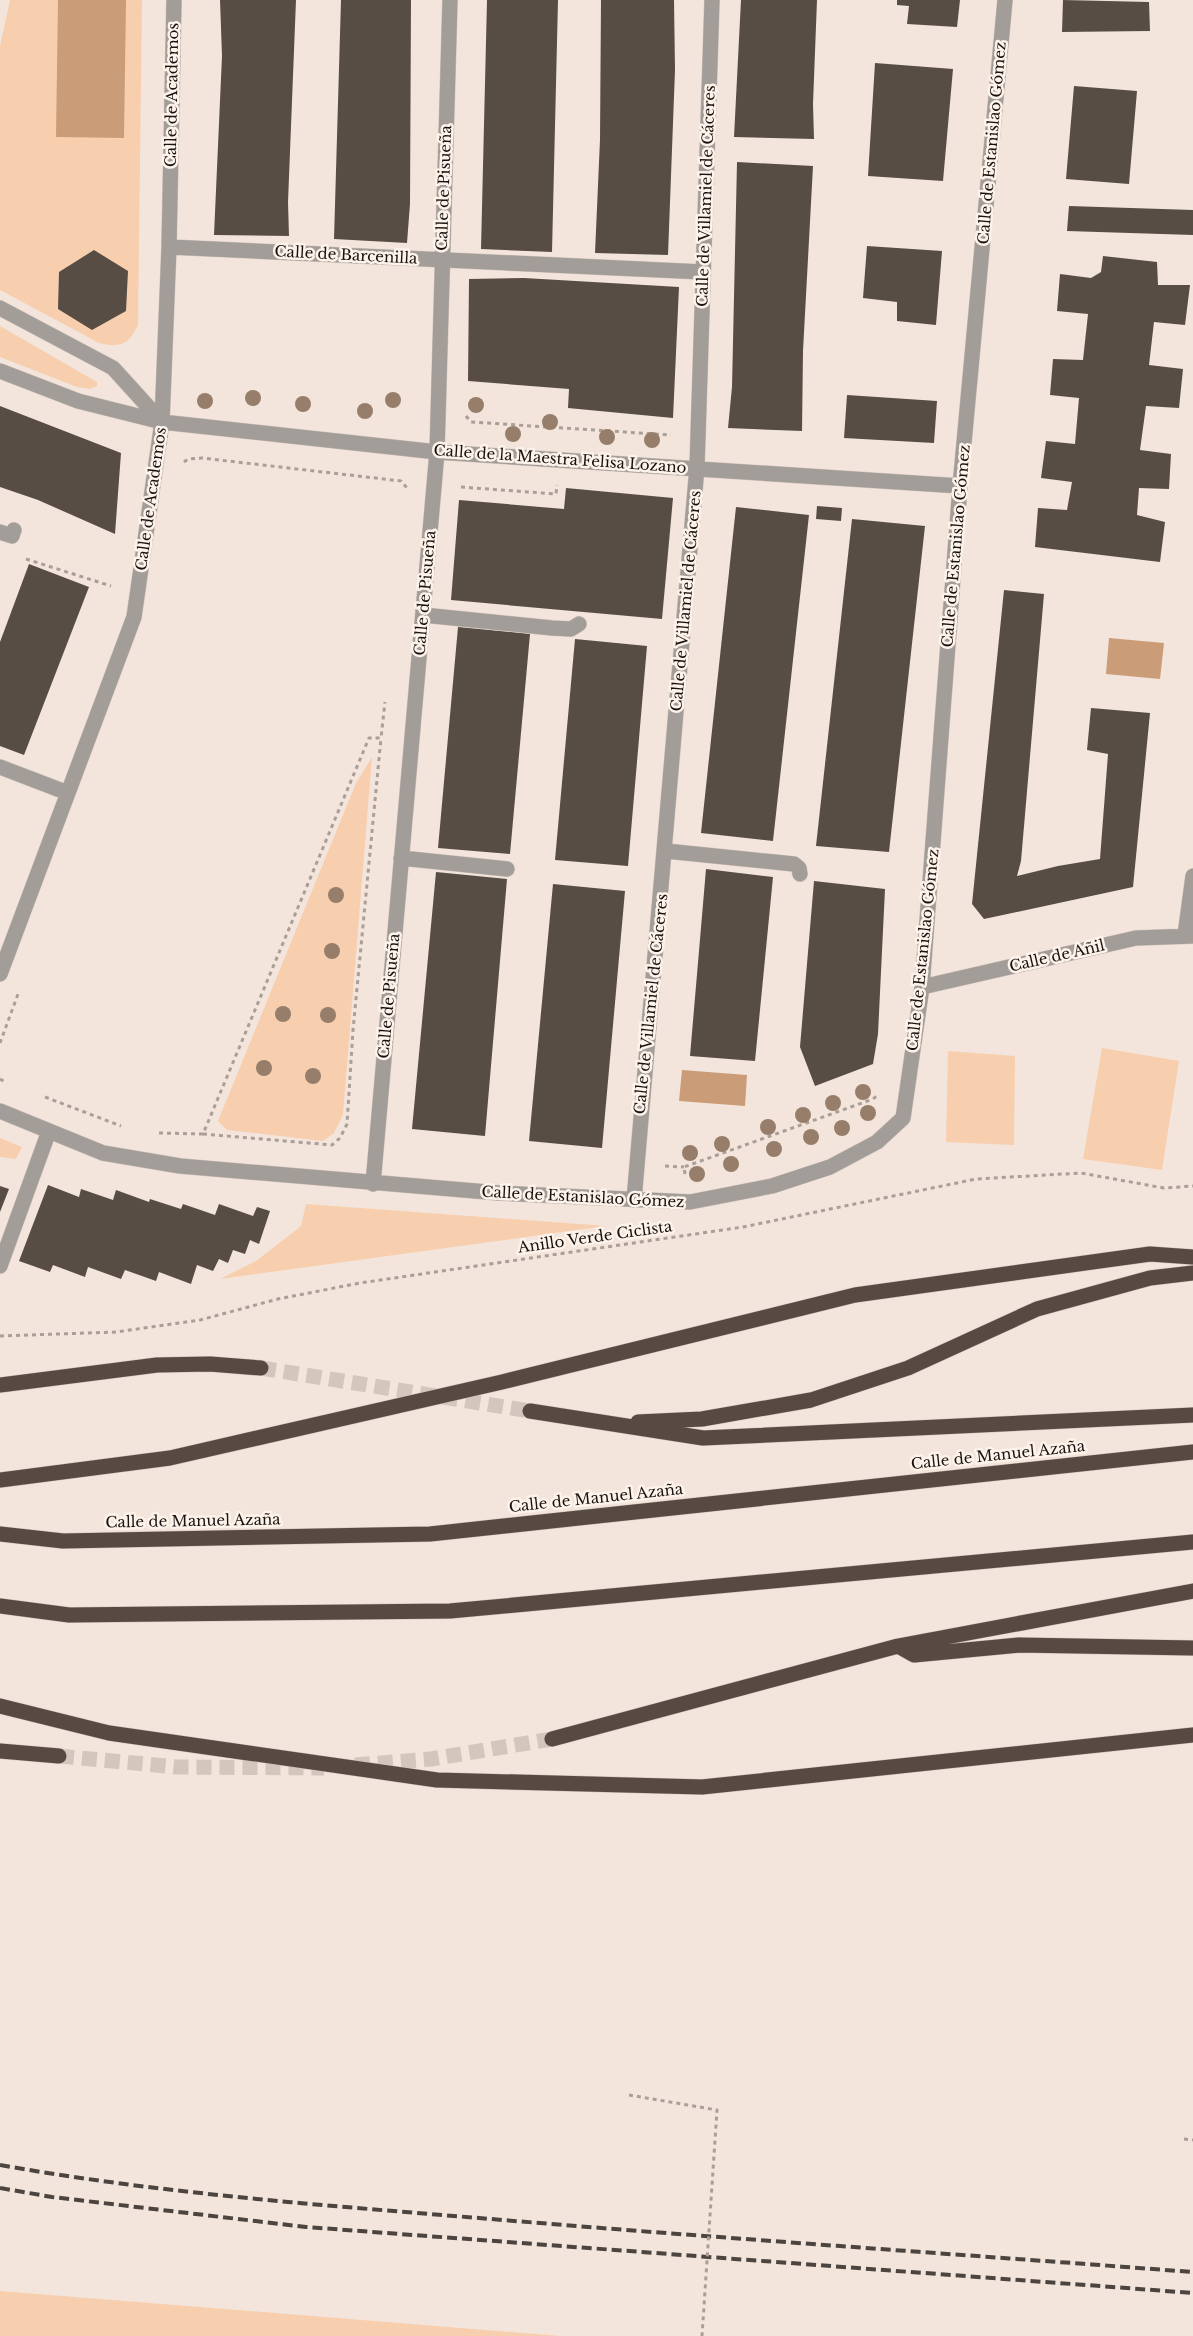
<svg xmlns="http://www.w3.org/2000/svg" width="1193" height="2336" viewBox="0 0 1193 2336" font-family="'Libre Baskerville',serif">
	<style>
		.green { fill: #f7cfaf }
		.water { fill: #ca9c78 }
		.building { fill: #584d44 }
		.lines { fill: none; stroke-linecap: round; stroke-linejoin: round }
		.highway-tunnel { stroke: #d2c6bd; stroke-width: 15; stroke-dasharray: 15 8; stroke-linecap: butt }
		.minor-casing { stroke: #d0c3bb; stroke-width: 16 }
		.highway-casing { stroke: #d0c3bb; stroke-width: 16 }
		.path { stroke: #aa9f97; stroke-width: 3; stroke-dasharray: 4 4; stroke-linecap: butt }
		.minor { stroke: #a39d99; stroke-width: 15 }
		.highway { stroke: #564a42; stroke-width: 15 }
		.rail { stroke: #4c4440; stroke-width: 4; stroke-dasharray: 10 5; stroke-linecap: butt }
		.path-bridge { stroke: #aa9f97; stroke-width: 3; stroke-dasharray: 4 4; stroke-linecap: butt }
		.tree { fill: #967e6a }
		.labels { text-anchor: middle; stroke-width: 5; stroke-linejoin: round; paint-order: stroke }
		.street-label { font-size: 15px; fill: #181310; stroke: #fef3ea }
	</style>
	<rect width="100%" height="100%" fill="#f3e5db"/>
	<path class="green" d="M10,0h132l-4,325c-9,20 -18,23 -39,18l-99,-53v-244z
		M0,326l97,56v4l-7,3 -13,-2 -77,-30z
		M372,757l-29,358 -9,18 -11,8 -96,-11 -9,-9 138,-338z
		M1102,1048l77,13 -17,109 -79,-11z
		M948,1051l67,5 -1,89 -68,-3z
		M0,1138l22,9 -6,12 -16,-2z
		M306,1204l300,22 -386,53 36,-18 45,-35z
		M0,2291l561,45h-561z"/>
	<path class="water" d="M58,0h68l-2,138 -68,-1z
		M1109,638l55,5 -4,36 -54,-5z
		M682,1070l65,5 -2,31 -66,-5z"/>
	<path class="building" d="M220,0h76l-8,202 1,34 -75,-1 8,-179z
		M341,0h70l-1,204 -3,39 -73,-4z
		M487,0h71l-6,252 -71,-3z
		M601,0h73l1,70 -7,185 -73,-2 5,-113z
		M741,0h76l-4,104 1,35 -80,-2z
		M897,0h63l-3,27 -50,-3 2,-18 -12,-1z
		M1063,0l86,2 1,29 -88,1z
		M875,63l78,6 -10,112 -75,-5z
		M1074,86l63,5 -8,93 -63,-5z
		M737,162l76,4 -10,185 -1,80 -74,-3 4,-41z
		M1069,206l124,4v25l-126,-4z
		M867,246l75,5 -6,74 -39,-4v-19l-34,-4z
		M94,250l34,21 -2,40 -34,19 -34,-21 1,-37z
		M1103,256l54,6 1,23h32l-5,40 -31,-3 -5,43 34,4 -4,39 -33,-2 -6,44 31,4 -2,35 -30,-1 -2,27 28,7 -5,40 -125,-15 3,-39 29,2 5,-28 -31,-4 5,-37 29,3 4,-46 -29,-3 3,-36 30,1 5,-46 -31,-3 3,-37 31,4 10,-6z
		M524,278l155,9 -6,131 -105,-10 1,-19 -101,-8 1,-102z
		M847,395l90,6 -3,42 -90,-5z
		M0,406l121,47 -6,81 -77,-34 -38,-13z
		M566,488l107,10 -11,121 -211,-19 8,-100 105,9z
		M817,506l25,2 -1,13 -25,-2z
		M736,507l73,8 -36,326 -72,-8z
		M852,519l73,7 -36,326 -73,-6z
		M29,564l60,23 -65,168 -24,-9v-104z
		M1004,590l40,4 -23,267 -4,15 41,-10 42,-7 8,-105 -21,-4 4,-42 59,5 -17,174 -149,32 -12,-15z
		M458,627l72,7 -20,220 -72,-6z
		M575,639l72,7 -19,220 -73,-6z
		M706,869l67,8 -18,184 -65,-5z
		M436,872l71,7 -22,257 -73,-7z
		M814,881l71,8 -7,145 -5,30 -58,22 -15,-39z
		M553,884l72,7 -23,257 -73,-7z
		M48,1185l31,12 2,-8 32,11 3,-10 33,12 1,-3 31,10 2,-5 32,11 4,-11 34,12 4,-9 13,4 -11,33 -9,-4 -5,14 -12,-4 -5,13 -9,-4 -6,12 -16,-6 -6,19 -32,-12 -3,9 -31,-11 -4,9 -33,-12 -3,10 -32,-12 -3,7 -31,-11z
		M0,1186l9,3 -9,23z"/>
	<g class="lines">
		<path class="highway-tunnel" d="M261,1368l269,43
			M59,1756l118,11 147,1
			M355,1765l76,-6 121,-20"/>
		<g class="minor-casing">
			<path id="minor" d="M169,247l534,25
				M0,308l113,60 49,54
				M0,371l78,30 84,21 275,30 523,34
				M0,532l12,4 2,-6
				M423,615l129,13 19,1 8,-5
				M0,767l68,26
				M666,851l128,13 5,4 1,6
				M401,858l106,11
				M1185,935l8,-59
				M0,974l134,-357 28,-195 7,-175 5,-247
				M922,987l214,-49 57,-2
				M0,1111l103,42 77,13 319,27 191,9 82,-16 58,-19 47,-25 26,-24 19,-131 38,-501 45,-486
				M373,1184l64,-732 13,-452
				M634,1200l63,-733 15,-467
				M0,1266l49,-135"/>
		</g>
		<g class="highway-casing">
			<path id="highway" d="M0,1385l157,-20 53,-1 51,4
				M530,1411l173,27 490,-23
				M638,1422l64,-3 109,-19 97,-32 129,-59 113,-31 43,-5
				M0,1480l170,-22 332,-76 353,-87 295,-41 43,3
				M0,1534l63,7 367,-7 763,-82
				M0,1606l69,9 381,-4 743,-69
				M898,1646l16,9 105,-10 174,3
				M0,1706l109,27 328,47 265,7 491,-52
				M552,1739l346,-93 295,-55
				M0,1751l59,5"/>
		</g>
		<path class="path" d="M466,416l5,6 200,13
			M184,462l4,-3 14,-1 199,23 6,7
			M461,487l95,7 1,-9
			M26,559l85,27
			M0,1043l18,-49
			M0,1079l7,4
			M45,1097l76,29
			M159,1133l44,1 166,-396h12l4,-36
			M203,1134l129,11 8,-7 7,-14 6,-94 28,-292
			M665,1166l19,1
			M685,1174l-1,-7 189,-68 6,-5
			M0,1336l116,-4 84,-12 78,-21 82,-16 383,-56 233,-48 105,-6 83,15 29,-2
			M1184,2139l9,1"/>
		<use href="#minor" class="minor"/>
		<use href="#highway" class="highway"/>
		<path class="rail" d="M0,2165c158,28 319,40 479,53 237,20 476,36 714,54
			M0,2188l52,9 254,30 887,66"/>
		<path class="path-bridge" d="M629,2095l88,15 -15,226"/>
	</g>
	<g class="tree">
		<circle cx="253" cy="398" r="8"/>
		<circle cx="393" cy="400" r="8"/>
		<circle cx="205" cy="401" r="8"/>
		<circle cx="303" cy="404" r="8"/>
		<circle cx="476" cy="405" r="8"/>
		<circle cx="365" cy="411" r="8"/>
		<circle cx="550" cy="422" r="8"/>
		<circle cx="513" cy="434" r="8"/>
		<circle cx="607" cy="437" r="8"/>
		<circle cx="652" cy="440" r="8"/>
		<circle cx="336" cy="895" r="8"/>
		<circle cx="332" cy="951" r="8"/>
		<circle cx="283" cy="1014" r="8"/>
		<circle cx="328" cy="1015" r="8"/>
		<circle cx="264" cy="1068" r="8"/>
		<circle cx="313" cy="1076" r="8"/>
		<circle cx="863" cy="1092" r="8"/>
		<circle cx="833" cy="1103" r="8"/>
		<circle cx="868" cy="1113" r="8"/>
		<circle cx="803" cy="1115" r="8"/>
		<circle cx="768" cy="1127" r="8"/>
		<circle cx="842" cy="1128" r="8"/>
		<circle cx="811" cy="1137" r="8"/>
		<circle cx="722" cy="1144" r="8"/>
		<circle cx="774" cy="1149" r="8"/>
		<circle cx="690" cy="1153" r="8"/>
		<circle cx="731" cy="1164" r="8"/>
		<circle cx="697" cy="1174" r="8"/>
	</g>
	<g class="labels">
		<g class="street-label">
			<text transform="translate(172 95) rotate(-89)" y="5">Calle de Academos</text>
			<text transform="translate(992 143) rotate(-85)" y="5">Calle de Estanislao Gómez</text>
			<text transform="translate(444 188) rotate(-88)" y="5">Calle de Pisueña</text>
			<text transform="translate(706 196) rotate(-88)" y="5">Calle de Villamiel de Cáceres</text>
			<text transform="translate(346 255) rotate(3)" y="5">Calle de Barcenilla</text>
			<text transform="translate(560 459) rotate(4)" y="5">Calle de la Maestra Felisa Lozano</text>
			<text transform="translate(151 499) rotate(-82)" y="5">Calle de Academos</text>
			<text transform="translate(956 546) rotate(-85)" y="5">Calle de Estanislao Gómez</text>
			<text transform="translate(425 593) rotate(-85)" y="5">Calle de Pisueña</text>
			<text transform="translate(686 601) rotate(-85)" y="5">Calle de Villamiel de Cáceres</text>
			<text transform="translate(923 950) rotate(-84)" y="5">Calle de Estanislao Gómez</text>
			<text transform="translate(1057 956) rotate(-13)" y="5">Calle de Añil</text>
			<text transform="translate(389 996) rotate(-85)" y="5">Calle de Pisueña</text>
			<text transform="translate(651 1004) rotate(-84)" y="5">Calle de Villamiel de Cáceres</text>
			<text transform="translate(583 1197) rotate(3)" y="5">Calle de Estanislao Gómez</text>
			<text transform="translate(595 1237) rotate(-8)" y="5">Anillo Verde Ciclista</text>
			<text transform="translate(998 1455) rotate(-6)" y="5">Calle de Manuel Azaña</text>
			<text transform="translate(596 1498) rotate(-6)" y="5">Calle de Manuel Azaña</text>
			<text transform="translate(193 1521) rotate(-1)" y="5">Calle de Manuel Azaña</text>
		</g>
	</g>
</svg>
